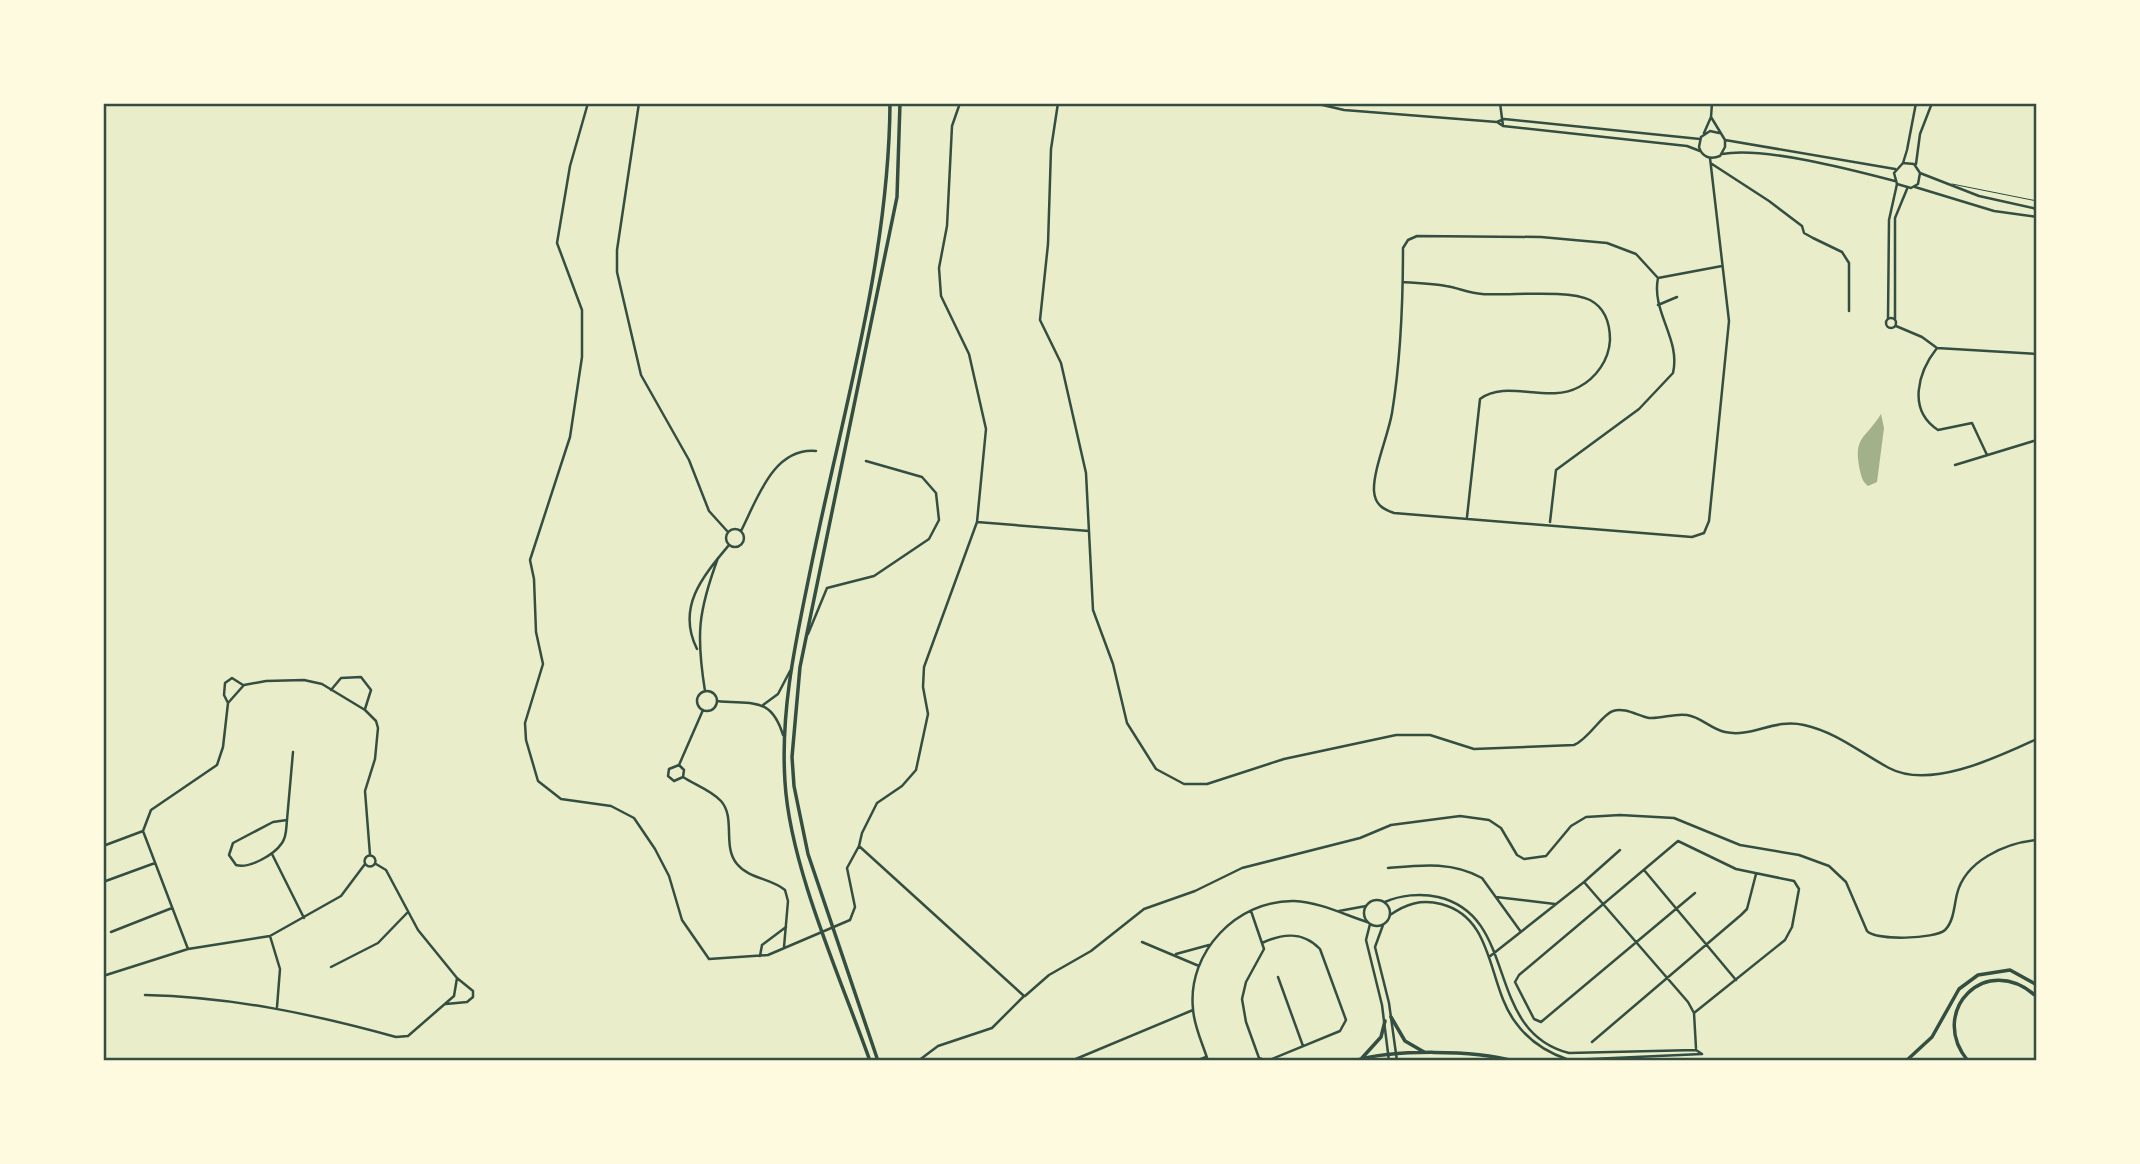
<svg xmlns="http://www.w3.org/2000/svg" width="2140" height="1164" viewBox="0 0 2140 1164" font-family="'Varela Round',sans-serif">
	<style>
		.water { fill: #a3b18a }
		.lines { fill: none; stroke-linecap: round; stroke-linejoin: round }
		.service { stroke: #344e41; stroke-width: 1 }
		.minor { stroke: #344e41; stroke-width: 2.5 }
		.tertiary { stroke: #344e41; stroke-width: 2.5 }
		.primary { stroke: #344e41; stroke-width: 3.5 }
		.neatline { fill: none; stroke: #344e41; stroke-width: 2.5 }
	</style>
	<rect width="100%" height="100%" fill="#e9edc9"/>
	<path class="water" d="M1881,414l3,14 -7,54 -9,4c-6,-5 -6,-8 -8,-15 -7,-35 4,-30 21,-57z"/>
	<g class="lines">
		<path class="service" d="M1952,184l85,17"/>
		<path class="minor" d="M588,103l-18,63 -13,77 25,67v47l-12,80 -40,123 4,19 2,53 7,32 -18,59 1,17 12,41 23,18 50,7 23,12 21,31 14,27 13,44 27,39 59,-4 82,-35 5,-13 -8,-39 12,-22 165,150 -32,32 -54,18 -20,15
			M639,103l-22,147v22l24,103 48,85 20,51 19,21
			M1058,103l-7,46 -3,95 -8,76 21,43 25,110 7,137 20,54 14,59 29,46 28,15h23l77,-25 112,-24h34l44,14 100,-4c15,-6 28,-31 39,-34 12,-4 25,5 36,7 13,1 25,-5 38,-3 14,2 24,14 38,17 27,6 49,-14 79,-7 32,7 57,28 85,43 41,22 109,-11 148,-29
			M1314,103l30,7 153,12 6,4 184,20 13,5
			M1500,103l3,23
			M1497,122l7,-3 196,20
			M1712,164l57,37 33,25 2,7 9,5 29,14 7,11v48
			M1658,278l-22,-24 -29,-11 -66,-6 -124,-1 -9,4 -5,8c0,56 -2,110 -11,165 -4,23 -19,57 -18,78 1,13 8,18 20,22l298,24 12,-4 5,-12 20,-200 -19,-163
			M1658,278l64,-12
			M1403,282c14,1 29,1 43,4 12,2 24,7 36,8 26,2 86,-5 108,6 15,8 20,24 20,40 -1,20 -14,38 -31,47 -31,17 -73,-8 -99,12l-13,118
			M1658,305l19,-8
			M1886 323a5 5 0 1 1 10 0a5 5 0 1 1-10 0Z
			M1888,319l1,-99 8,-36
			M1895,320v-102l12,-29
			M1896,326l26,11 15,11 100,6
			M1937,348c-19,24 -30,62 1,82l34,-7 15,32
			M1955,465l82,-25
			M977,522l112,9
			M1550,522l6,-52 83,-61 34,-36c8,-34 -22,-61 -15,-95
			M726 538a9 9 0 1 1 18 0a9 9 0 1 1-18 0Z
			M741,531c16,-31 32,-84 75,-80
			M808,634l19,-46 47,-12 55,-37 10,-19 -3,-27 -14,-16 -56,-16
			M697,649c-21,-42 6,-73 32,-104
			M331,690l10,-12 20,-1 10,13 -6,19
			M705,691c-9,-56 -7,-79 13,-133
			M697 701a10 10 0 1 1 20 0a10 10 0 1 1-20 0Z
			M717,701c36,4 54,-5 66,34
			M228,703l-4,-8 1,-12 7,-5 11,7
			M763,705l15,-11 12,-23
			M679,765l5,5 -1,7 -9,4 -6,-5 1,-7 10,-4 24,-55
			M683,777c12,8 28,13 38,24 15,17 1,45 16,63 12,15 34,14 48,26l3,11 -4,46
			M287,820c-1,8 0,16 -5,23 -8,12 -33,26 -46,22l-7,-10 4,-12 40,-21z
			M287,820l6,-68
			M103,846l40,-15
			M859,846l3,-13 15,-30 25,-17 14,-16 12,-56 -5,-27 1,-20 53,-145 9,-93 -17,-75 -28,-58 -2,-28 8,-42 5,-100 8,-23
			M272,854l32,64
			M364.5 861a5.5 5.5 0 1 1 11 0a5.5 5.5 0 1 1-11 0Z
			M1388,868c33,-3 64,-7 94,10l39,54
			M1644,870l92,110
			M103,882l52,-19
			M1584,882l104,120 6,11 2,35
			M1496,897l59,7
			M1385,902c15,-7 36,-9 53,-5 82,19 45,134 131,156l127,-3 6,4 -133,6c-21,-7 -40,-19 -53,-37 -29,-37 -20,-105 -75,-119 -20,-5 -35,0 -51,11
			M1251,911l13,38 -18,33 -4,17 4,23 13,36 8,3 73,-30 6,-11 -26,-71c-17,-18 -37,-16 -58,-6
			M1339,911l27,-5
			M111,932l61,-24
			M270,936l10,33 -3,38
			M1142,942l57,24
			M188,949l-45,-118 8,-21 66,-45 6,-18 5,-44 16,-18 22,-4 38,-1 18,4 43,26 11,11 2,7 -3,31 -10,32 5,64
			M1176,954l33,-9
			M760,956l2,-11 24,-18
			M1489,957l95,-75 36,-32
			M331,967l47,-24 29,-30
			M103,976l85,-27 82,-13 71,-40 24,-32
			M1278,977l25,69
			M145,995c87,2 168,19 251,42l12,-1 46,-40 3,-18 -39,-48 -32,-60 -10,-6
			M1025,996l24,-21 42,-24 53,-42 51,-18 47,-23 118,-30 31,-13 69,-9 29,4 12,8 16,27 7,4 22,-3 25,-30 15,-9 34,-2 54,3 66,27 59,10 30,11 17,16 21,49c9,10 68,8 78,-1 9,-9 9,-24 12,-36 8,-33 48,-51 80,-54
			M446,1004l21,-2 6,-5v-6l-16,-13
			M1694,1013l91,-73 7,-13 7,-38 -5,-8 -58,-12 -58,-28 -159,134 -4,7 19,37 7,3 154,-129
			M1592,1042l149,-127 6,-6 9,-35
			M1071,1061l122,-51
			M1196,1061l10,-4
			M1208,1061c-5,-17 -14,-34 -15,-52 -6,-57 44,-109 101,-108 25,1 49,13 73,21"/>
		<path class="tertiary" d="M1711,117l14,23 170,29
			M1704,133l7,-16 1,-14
			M1719,133l-9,-2 -9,6 -2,10c3,10 11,13 21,9l5,-9v-7
			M1722,154c40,-8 131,16 173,27
			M1903,163l11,1 6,9 -2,11 -7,4 -14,-4 -3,-11 9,-10 4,-13 9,-47
			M1916,164l4,-30 12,-31
			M1920,173l59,23 58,13
			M1915,187l79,24 43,6
			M1364 913a13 13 0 1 1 26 0a13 13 0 1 1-26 0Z
			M1370,924l-4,16 16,65 7,56
			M1383,925l-8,22 14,56 8,58
			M103,999l1,62"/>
		<path class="primary" d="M1391,1017l14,24 19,11
			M1362,1058l19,-21 4,-16
			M870,1061c-29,-82 -80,-194 -85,-279 -5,-75 12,-146 27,-220 31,-151 77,-304 78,-459
			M878,1061l-70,-207 -14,-68 -2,-29 8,-90 97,-470 3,-94
			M1354,1061c39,-12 121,-11 160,0
			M1906,1061l26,-24 27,-48 19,-14 32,-5 27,15
			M1968,1061c-41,-49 18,-111 69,-64"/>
	</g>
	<rect width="2140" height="1164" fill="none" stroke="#fefae0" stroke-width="210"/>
	<rect x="105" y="105" width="1930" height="954" class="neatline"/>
</svg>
